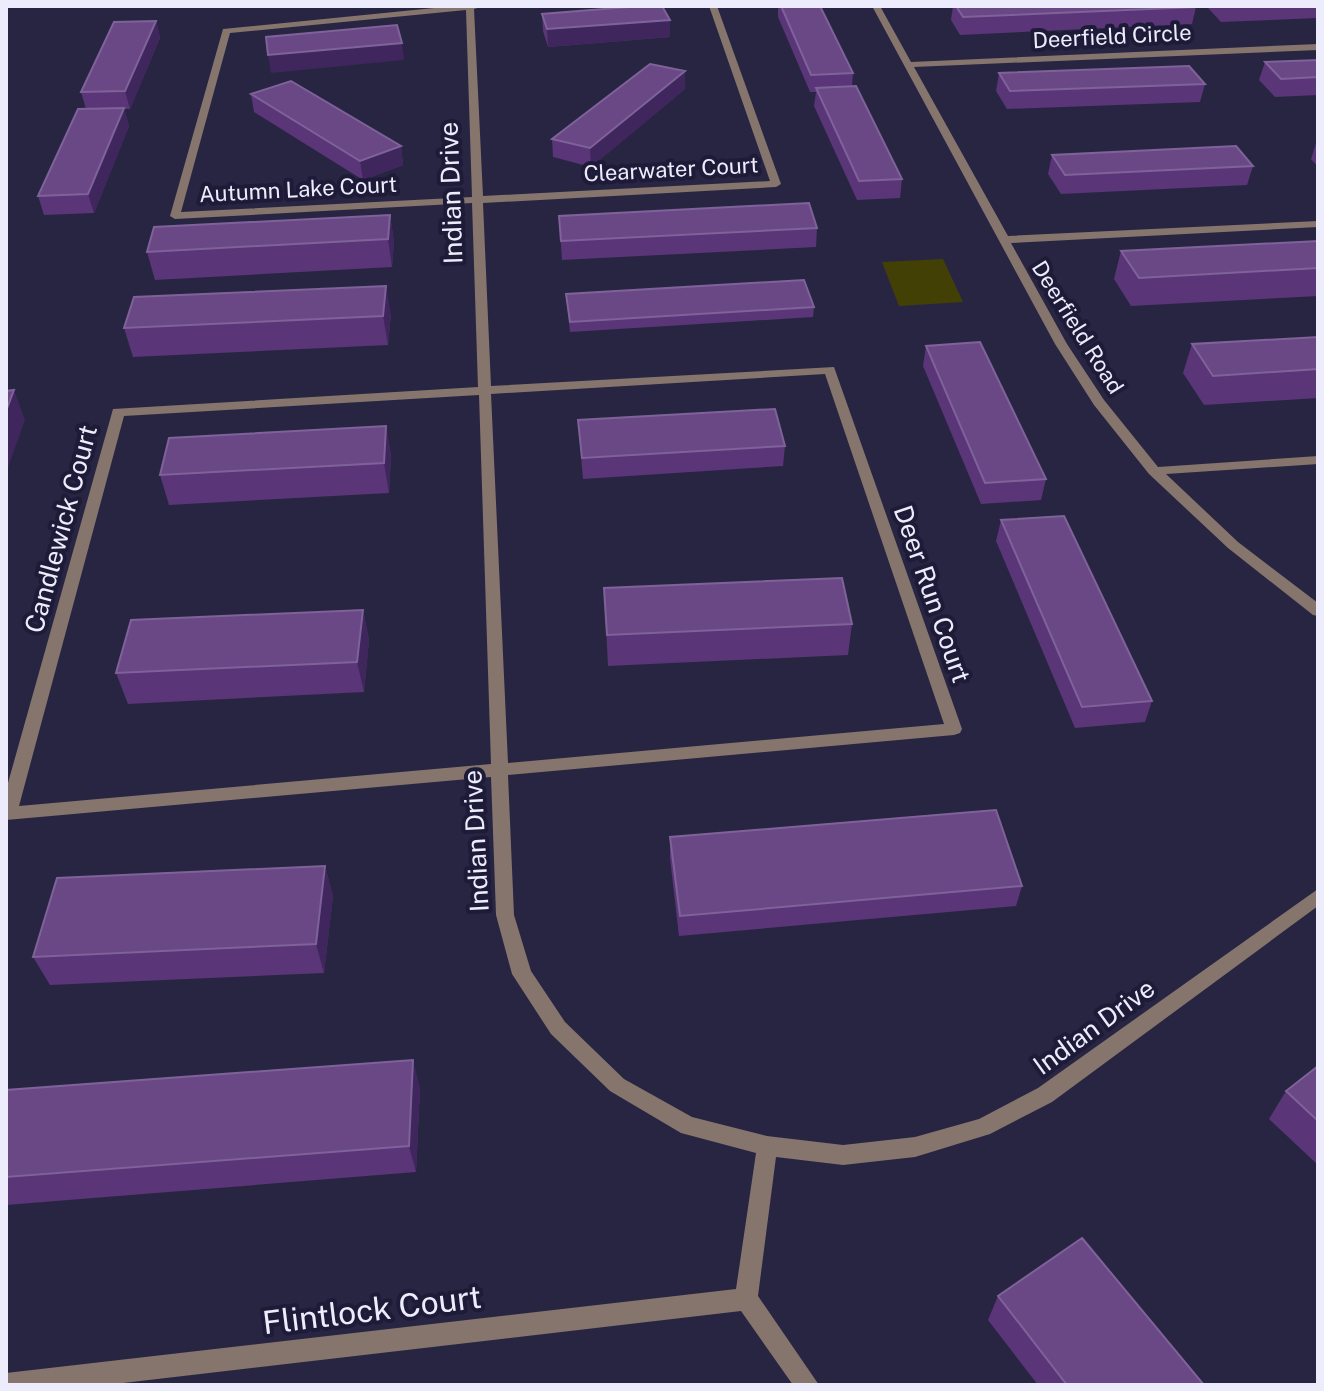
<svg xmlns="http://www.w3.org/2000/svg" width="1324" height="1391" viewBox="0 0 1324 1391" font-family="'Public Sans',sans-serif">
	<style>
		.green { fill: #434006 }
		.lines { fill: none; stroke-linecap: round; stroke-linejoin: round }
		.minor { fill: #85756d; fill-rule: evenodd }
		.wall { fill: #5a3578 }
		.shaded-wall { fill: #3f265c }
		.building { fill: #6a4886; stroke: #7e6299; stroke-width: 2 }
		.labels { text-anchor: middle; stroke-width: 8; stroke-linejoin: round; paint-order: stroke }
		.far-street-label { font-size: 22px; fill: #edecfc; stroke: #1e1b38 }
		.street-label { font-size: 26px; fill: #edecfc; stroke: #1e1b38 }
		.near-street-label { font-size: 32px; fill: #edecfc; stroke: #1e1b38 }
	</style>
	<rect width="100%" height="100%" fill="#282542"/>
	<path class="green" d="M943,259l20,43 -64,4 -17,-44z"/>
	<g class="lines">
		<path class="minor" d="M454,6h30l-10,3 9,187 287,-15 -61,-175h8l64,178 -5,3 -293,16 8,183 343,-19 128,362 -2,4 -6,2 -446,40 6,140 17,56 34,51 59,57 68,38 75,19 76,9 72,-8 64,-18 59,-31 280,-199v17l-266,196 -62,32 -75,23 -72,8 -67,-8 -18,139 61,89h-26l-52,-74 -635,74h-100v-12l730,-84 20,-136 -75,-20 -71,-42 -59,-57 -39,-60 -16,-59 -5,-138 -485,43v-30l107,-381 365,-22 -6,-184 -297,16 -5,-3 53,-187zM466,10l6,187 -291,15 49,-179zM825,374l119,350 -436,39 -17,-369zM479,395l12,369 -472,42 105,-390z
			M872,6h8l31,56 407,-18v6l-404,17 94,169 310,-15v6l-307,16 56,101 37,56 54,67 160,-11v8l-152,10 72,68 80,61v13l-5,-1 -85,-67 -79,-74 -55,-69 -39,-61z"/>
	</g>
	<path class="wall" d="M778,6h42l33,67 -1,13 50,93 -2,19 -43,2 -43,-94 2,-14h-6l-32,-75z
		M953,6h243v1l-4,17 -232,11 -9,-15z
		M1208,6h110v12l-97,4 -13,-14z
		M542,14l128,6v17l-122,10 -5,-16z
		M156,21l4,17 -30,71h-6l5,17 -35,87 -50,2 -6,-19 48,-87 -5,-17z
		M1318,60v35l-43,2 -16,-17 6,-18z
		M685,71v18l-94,78 -38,-10 -1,-18z
		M999,73l206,11 -5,18 -193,7 -11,-18z
		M251,94l150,52 2,19 -40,15 -109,-68z
		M1317,140h1v27l-7,-8z
		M1052,155l201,11 -6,19 -186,9 -13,-20z
		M390,215l4,27 -2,25 -237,13 -8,-28z
		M559,216l258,12 -1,19 -254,13z
		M1318,241v55l-187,10 -17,-27 7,-28z
		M566,294l248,13 -1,10 -243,15z
		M391,314l-3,31 -255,12 -9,-29z
		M1318,337v61l-114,7 -21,-32 9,-29z
		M926,346l120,133 -5,21 -60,4 -58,-138z
		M578,420l207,26 -2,20 -200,13z
		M386,426l5,30 -2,37 -220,12 -9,-30z
		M1001,520l151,181 -7,21 -70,6 -79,-187z
		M604,588l248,36 -4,31 -240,11z
		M363,610l6,30 -5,52 -236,12 -12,-31z
		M670,837l352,49 -6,20 -337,30 -9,-78z
		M325,866l8,30 -9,77 -274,12 -17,-28z
		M1318,1066v99l-49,-46 17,-28z
		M420,1088l-4,84 -410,33v-115z
		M998,1296l206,89h-166l-50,-65z"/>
	<path class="shaded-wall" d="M670,20v17l-122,10 -1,-18z
		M156,21l4,17 -30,71 -5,-18z
		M402,43l2,17 -133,13 -3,-18z
		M685,71v18l-94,78 -1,-19z
		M124,108l5,18 -35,87 -6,-19z
		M401,146l2,19 -40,15 -3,-19z
		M390,215l4,27 -2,25 -4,-28z
		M386,286l5,28 -3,31 -5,-29z
		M14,390l11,30 -19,53v-62z
		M386,426l5,30 -2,37 -5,-30z
		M363,610l6,30 -5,52 -7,-30z
		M325,866l8,30 -9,77 -8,-29z
		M413,1060l7,28 -4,84 -7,-26z"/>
	<path class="building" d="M641,6h21l8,14 -123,9 -5,-15z
		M781,6h39l33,67 -42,2z
		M956,6h240v1l-233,10z
		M156,21l-31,70 -44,1 33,-70z
		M397,25l5,18 -134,12 -2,-18z
		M1318,60v17l-37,2 -16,-17z
		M650,64l35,7 -95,77 -38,-9z
		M1189,66l16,18 -195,7 -11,-18z
		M291,81l110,65 -41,15 -109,-67z
		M856,86l46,93 -43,2 -43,-93z
		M124,108l-36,86 -50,2 40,-87z
		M1236,146l17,20 -188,9 -13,-20z
		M809,203l8,25 -256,13 -2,-25z
		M390,215l-2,24 -241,13 7,-25z
		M1318,241v27l-179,10 -18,-27z
		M804,280l10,27 -244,15 -4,-28z
		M386,286l-3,30 -259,12 10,-31z
		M1318,337v32l-105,7 -21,-32z
		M980,342l66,137 -61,4 -59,-137z
		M14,390l-8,21v-20z
		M775,409l10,37 -203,12 -4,-38z
		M386,426l-2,37 -224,12 9,-37z
		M1064,516l88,185 -70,6 -81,-187z
		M842,578l10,46 -245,11 -3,-47z
		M363,610l-6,52 -241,11 15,-53z
		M996,810l26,76 -342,30 -10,-79z
		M325,866l-9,78 -283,13 24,-79z
		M413,1060l-4,86 -403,31v-87z
		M1318,1066v55l-32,-30z
		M1082,1238l122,147h-137l-69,-89z"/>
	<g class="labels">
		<g class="far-street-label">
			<text transform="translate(1112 36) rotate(-3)" y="8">Deerfield Circle</text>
			<text transform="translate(671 169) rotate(-3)" y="8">Clearwater Court</text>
			<text transform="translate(298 189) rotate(-3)" y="8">Autumn Lake Court</text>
			<text transform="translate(1078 327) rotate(58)" y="8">Deerfield Road</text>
		</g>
		<g class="street-label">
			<text transform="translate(451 193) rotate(-92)" y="9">Indian Drive</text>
			<text transform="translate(61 529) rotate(-75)" y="9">Candlewick Court</text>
			<text transform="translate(932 594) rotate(71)" y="9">Deer Run Court</text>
			<text transform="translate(476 841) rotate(-93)" y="9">Indian Drive</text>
			<text transform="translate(1094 1027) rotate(-36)" y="9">Indian Drive</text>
		</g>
		<g class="near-street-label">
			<text transform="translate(372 1310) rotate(-7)" y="11">Flintlock Court</text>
		</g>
	</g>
	<rect width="1324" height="1391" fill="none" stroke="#edecfc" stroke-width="16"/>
</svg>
